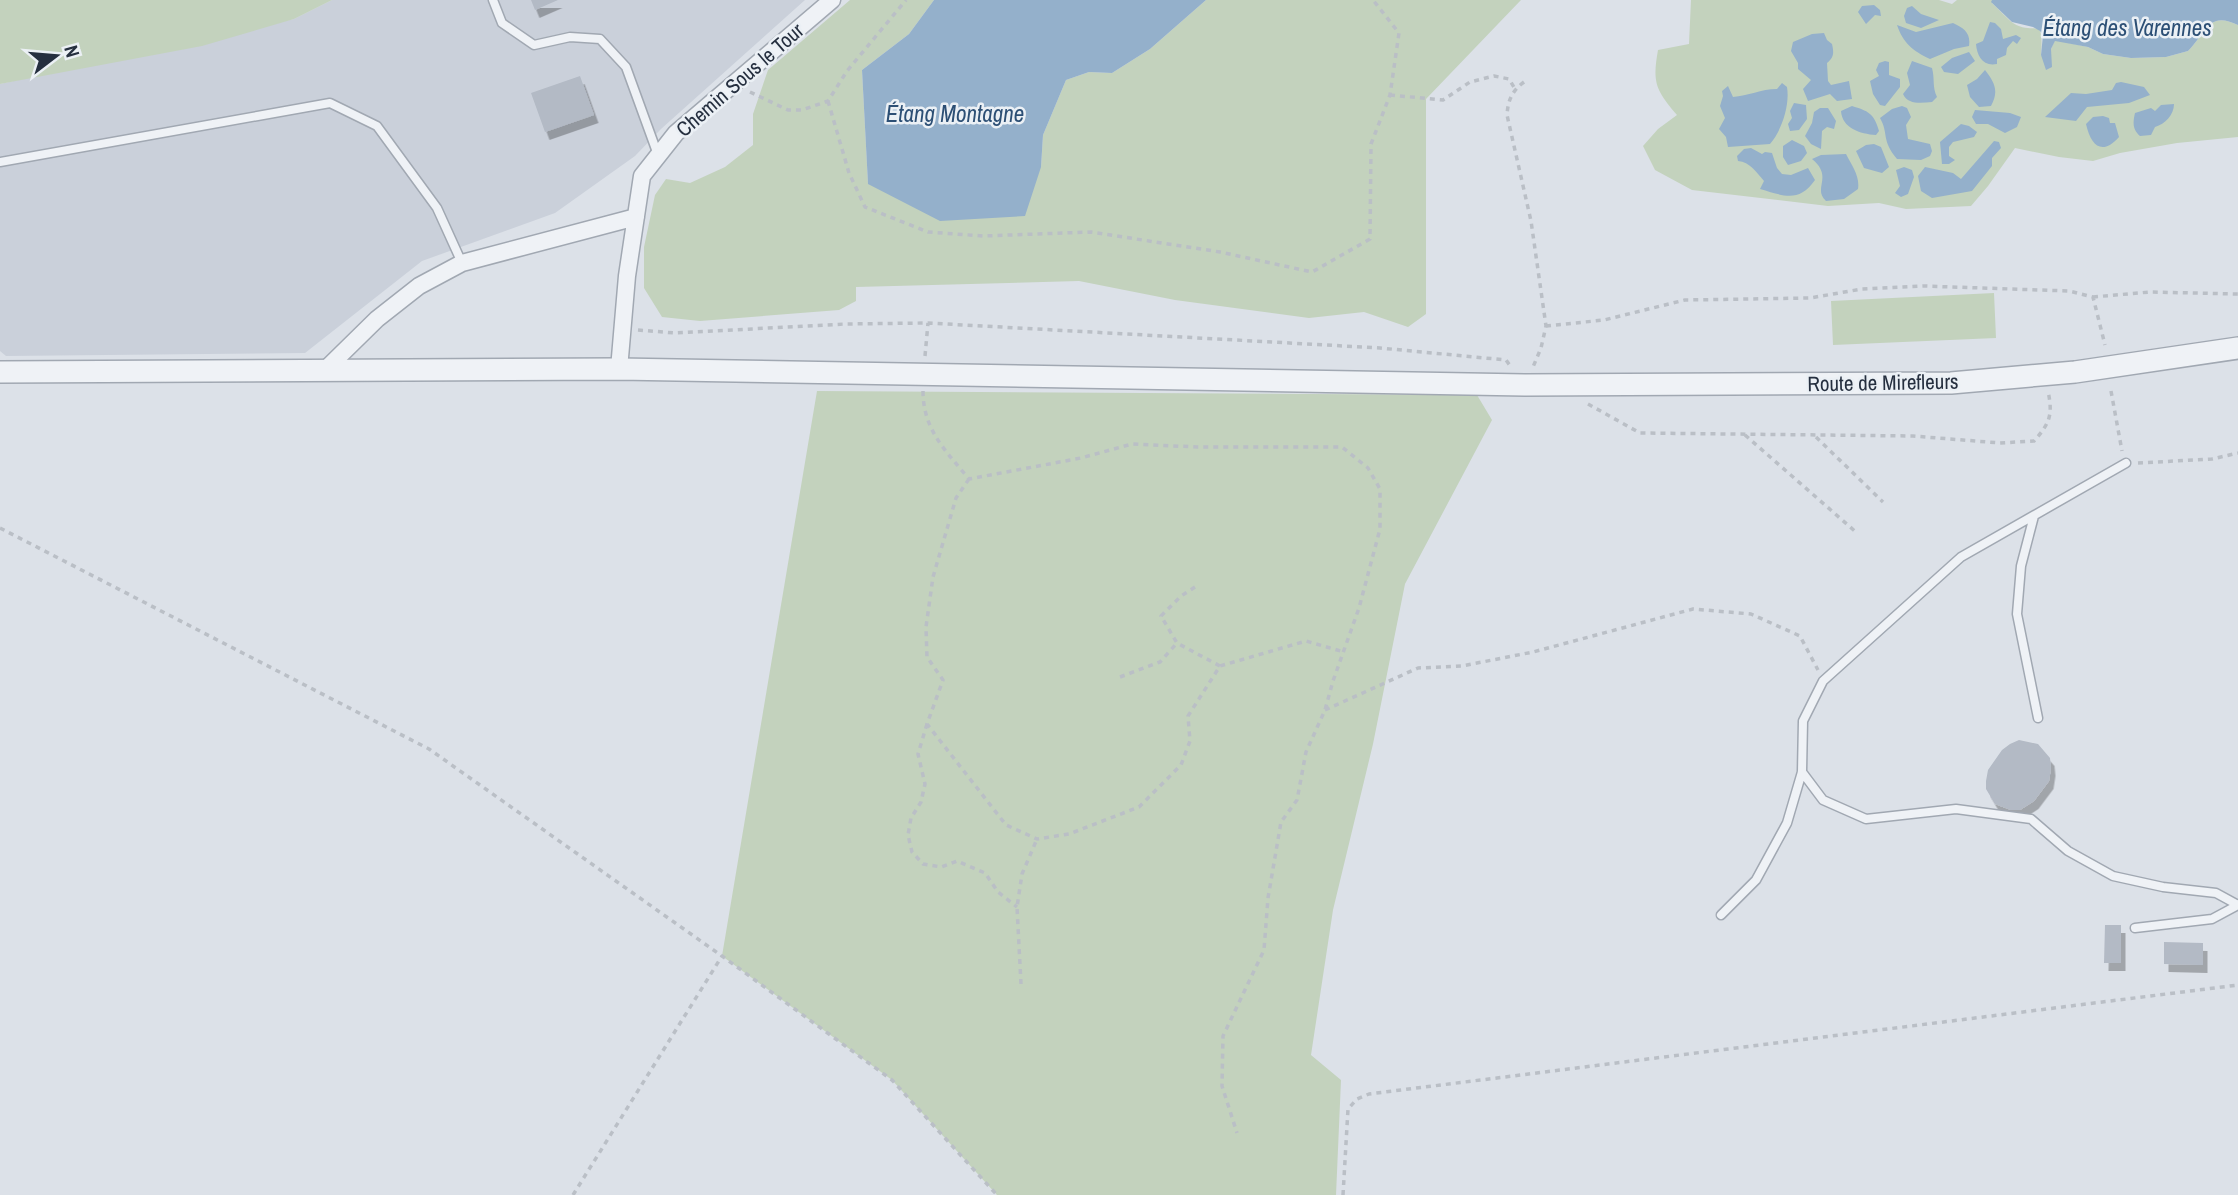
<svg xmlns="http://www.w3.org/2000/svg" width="2238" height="1195" viewBox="0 0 2238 1195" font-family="'Archivo Narrow',sans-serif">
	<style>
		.built { fill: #cad0da }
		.green { fill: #c3d2bd }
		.water { fill: #94b0cb }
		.building { fill: #b3bac5; filter: url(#shadow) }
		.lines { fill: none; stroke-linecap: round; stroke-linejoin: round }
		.service-casing { stroke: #a1a8b2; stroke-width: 11 }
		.minor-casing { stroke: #a1a8b2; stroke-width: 19 }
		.tertiary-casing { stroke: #a1a8b2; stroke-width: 24 }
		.path { stroke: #babfc6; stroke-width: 3.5; stroke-dasharray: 5 5; stroke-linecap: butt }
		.service { stroke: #eff2f6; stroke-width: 8 }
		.minor { stroke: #eff2f6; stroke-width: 16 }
		.tertiary { stroke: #eff2f6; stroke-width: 21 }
		.labels { text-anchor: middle; stroke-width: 5; stroke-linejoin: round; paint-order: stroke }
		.street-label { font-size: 21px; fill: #252f3f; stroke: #ebf0f5 }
		.water-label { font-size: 23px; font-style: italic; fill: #2c4f75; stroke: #ebf0f5 }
	</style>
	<defs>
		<filter id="shadow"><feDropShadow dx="4.5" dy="8" stdDeviation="0" flood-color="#0004"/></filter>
	</defs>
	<rect width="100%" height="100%" fill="#dce1e8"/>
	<path class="built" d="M332,0h473l-144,129 -26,27 -80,57 -133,48 -117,92 -299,3 -6,-5v-267l294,-65z"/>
	<path class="green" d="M0,0h332l-38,19 -92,27 -202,38z
		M850,0h84l-25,34 -47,36 6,114 173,-17 2,-32 23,-55 23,-8 23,1 38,-24 56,-49h315l-95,99v215l-18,13 -44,-15 -55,6 -134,-18 -96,-19 -223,6v14l-17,9 -139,11 -38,-4 -18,-29v-41l11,-52 11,-16 24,4 35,-16 28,-22v-31l15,-44z
		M1691,0h248l13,4 5,-4h35v3c7,6 14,15 21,20 22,14 31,-10 28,32l10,12v-18l4,-9 33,7 15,7 28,4 35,-1 22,-6c18,-18 20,-41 50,-26v112l-61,6 -57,10 -27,8 -34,-4 -44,-9 -27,38 -17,20 -65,3 -27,-6 -51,3 -136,-16 -37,-20 -12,-24 15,-17 19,-14c-21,-25 -25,-32 -19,-65l31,-6z
		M1994,293l2,45 -163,7 -2,-44z
		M817,391l660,4 15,25 -87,164 -32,160 -40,166 -22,145 30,25 -5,115h-339l-105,-115 -170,-124z"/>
	<path class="water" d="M934,0h272l-56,49 -38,24 -23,-1 -23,8 -23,55 -2,32 -16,49 -85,5 -72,-37 -6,-114 47,-36z
		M1992,0h246v25c-30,-15 -32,8 -50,26l-22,6 -35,1 -28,-4 -15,-7 -33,-6 -4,8 1,18 -6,3 -5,-15 2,-20 -3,-4 -7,-4 -21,-5 -21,-20z
		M1874,5l6,5 1,6 -6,-1 -9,9 -8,-12 4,-6z
		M1912,6l9,8 18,6 -18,8 -15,-5 -2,-7 3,-8z
		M1990,22l5,1 6,6 2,10 13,-4 5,3 -4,6 -4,-3 -6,7 -1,7 -9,4v5c-14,3 -20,-8 -21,-20l7,-3z
		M1953,23c11,5 18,10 16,23l-15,3 -24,10c-17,-8 -27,-16 -33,-34l19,7z
		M1824,33l3,7 5,4c2,9 2,13 -5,19l1,18 3,4 18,-4 3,18 -15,2 -7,-7 -22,7 -5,-12 8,-9 -13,-11v-6l-7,-12 2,-9 19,-8z
		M1969,52l6,9 -17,13 -14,-2 -3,-5 11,-9z
		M1885,61l4,1v13l11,4v8l-15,19 -5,-1 -7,-11 -3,-13 9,-5 -3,-6 3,-7z
		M1912,61l20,7c3,11 0,19 5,29l-5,5c-11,1 -24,3 -29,-8l7,-9 -3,-12z
		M1985,70c10,13 14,21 6,36l-12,1 -9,-10 -3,-12 10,-6z
		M2121,82l23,5 6,8 -21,8 -42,4 -11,14 -31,-4 26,-24 15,1 26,-4 4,-7z
		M1782,83l5,4c3,18 -5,43 -17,57l-42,3 -2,-10 -7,-8 6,-11 -5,-12 3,-10 -1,-5 6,-5 5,11c15,-1 28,-8 44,-8z
		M1794,103l12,2 1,14 -8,11 -9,1 -2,-7 4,-6 -2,-7z
		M2174,104c0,11 -9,20 -19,23l-4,8 -11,1c-8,-7 -7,-14 -5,-23l16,-5 4,3 6,-6z
		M1852,106c16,5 22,7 27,25l-3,4c-16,-1 -34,-7 -35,-24z
		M1902,106l5,2 4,9 -5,8 2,14 22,5 2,7 -2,5 -9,4 -24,-1c-16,-19 -8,-25 -17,-41l12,-9z
		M1820,108h8l8,13 -2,8 -7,-2 -5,4 -1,18 -10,-5 -6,-8 7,-13 2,-11z
		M1975,110l35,3 11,4 -4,10 -12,6 -17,-9h-12l-4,-7z
		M2103,116l6,2 1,5h5l4,14c-17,19 -28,9 -33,-13l7,-7z
		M1961,124l8,2 8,6 -3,5 -21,5 -4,5v9l6,4 -6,4h-7l-2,-22z
		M1792,140l12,6 3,7 -6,8 -13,4 -5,-8v-11z
		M1994,141l5,1 2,6 -9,10v8l-20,25 -40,7 -11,-7 -3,-15 7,-9 28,6 8,6z
		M1874,144l7,3 8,20 -7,6 -18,-5 -8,-17 10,-6z
		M1751,148l11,6 3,-2 7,1 5,15 5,6 9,1 17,-7 7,12c-16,23 -31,16 -55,9l4,-8c-8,-9 -14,-19 -26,-20l-1,-5 7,-7z
		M1846,154c6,12 14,22 12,35l-14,10 -18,2c-14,-13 8,-24 -14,-42l9,-4z
		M1904,167l8,3 2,7 -6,17 -7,3 -6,-4 5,-7 -4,-16z"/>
	<path class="building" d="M531,0h27l-23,10z
		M580,76l14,39 -49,17 -14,-39z
		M2019,740l19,4 12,14 1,10 -2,13 -15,20 -14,9h-9l-16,-6 -9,-15v-8l2,-11 14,-20 8,-6z
		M2105,925h16v38h-17z
		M2164,942l39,1v22l-39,-1z"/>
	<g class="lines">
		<g class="service-casing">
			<path id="service" d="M493,0l9,23 32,22 36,-8 30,2 26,28 32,88
				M0,162l330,-59 47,23 60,82 25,55
				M2034,516l-13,50 -4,48 21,104
				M1802,772l21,28 43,19 90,-10 75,10 37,32 45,25 50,11 53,6 22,12
				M1721,915l35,-35 31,-57 15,-51 1,-51 20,-40 138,-124 165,-94
				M2135,928l77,-9 26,-14"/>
		</g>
		<g class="minor-casing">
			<path id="minor" d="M619,369l8,-93 15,-100 34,-43 156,-133
				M324,371l53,-52 42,-33 43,-23 174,-46"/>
		</g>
		<g class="tertiary-casing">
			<path id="tertiary" d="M0,372l619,-3 906,16 426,-2 124,-11 163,-24"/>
		</g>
		<path class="path" d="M1524,82c-12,9 -16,18 -17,33l24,106 15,105 -5,22 -8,19
			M750,92l38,18h14l26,-9 19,-30 59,-71
			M1390,95l53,5 27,-18 24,-6 15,3 6,10
			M828,101l21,72 16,34 63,25 55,4 108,-4 129,20 92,20 58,-33 1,-95 19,-49 9,-62 -26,-33
			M2093,297l57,-5 88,2
			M1546,326l58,-6 81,-20 125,-2 52,-9 62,-3 145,5 24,6 12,48
			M638,330l37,3 170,-9 83,-1 452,25 126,12 5,7
			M925,356l3,-33
			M923,391c0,39 23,60 46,88l112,-21 51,-14 65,3h145l26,21 12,21v40l-21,79 -26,73 -8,29 -19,42 -9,48 -16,22 -13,76 -4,52 -41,86 -1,50 15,47
			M2111,391l11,60
			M1588,404l52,29 273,3 87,7 34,-2c16,-18 19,-26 14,-50
			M1745,435l112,98
			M1816,437l67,65
			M2138,463l74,-4 26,-6
			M969,479l-13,19 -23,79 -7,50 1,30 16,23 -16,44 79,101 31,14 32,-5 70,-27 42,-42 9,-24 -2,-25 32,-50 86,-25 38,11
			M0,528l429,221 293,207 170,124 105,115
			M1195,587l-14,9 -20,20 16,27 43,23
			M1120,677l40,-15 17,-19
			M1325,710l93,-42 44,-2 71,-14 160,-43 58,5 49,22 18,34
			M927,724l-9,30 7,30 -4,18 -10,16 -3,17 4,17 11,12 18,3 16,-6 28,12 13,19 19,15
			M1021,984l-4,-77 5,-33 15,-35
			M573,1195l149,-239
			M1343,1195l5,-86 9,-10 12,-5 869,-109"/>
		<use href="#service" class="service"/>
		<use href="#minor" class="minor"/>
		<use href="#tertiary" class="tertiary"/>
	</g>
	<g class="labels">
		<g class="street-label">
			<text transform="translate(740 80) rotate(-41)" y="7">Chemin Sous le Tour</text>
			<text transform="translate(1883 383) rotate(-1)" y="7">Route de Mirefleurs</text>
		</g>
		<g class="water-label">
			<text x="2127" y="36">Étang des Varennes</text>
			<text x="955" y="122">Étang Montagne</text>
		</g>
	</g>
	<g transform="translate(56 56) rotate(74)" stroke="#ebf0f5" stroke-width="5" paint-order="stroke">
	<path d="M0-5L12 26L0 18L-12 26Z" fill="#252f3f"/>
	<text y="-10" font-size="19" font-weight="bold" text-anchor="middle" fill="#252f3f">N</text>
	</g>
</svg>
